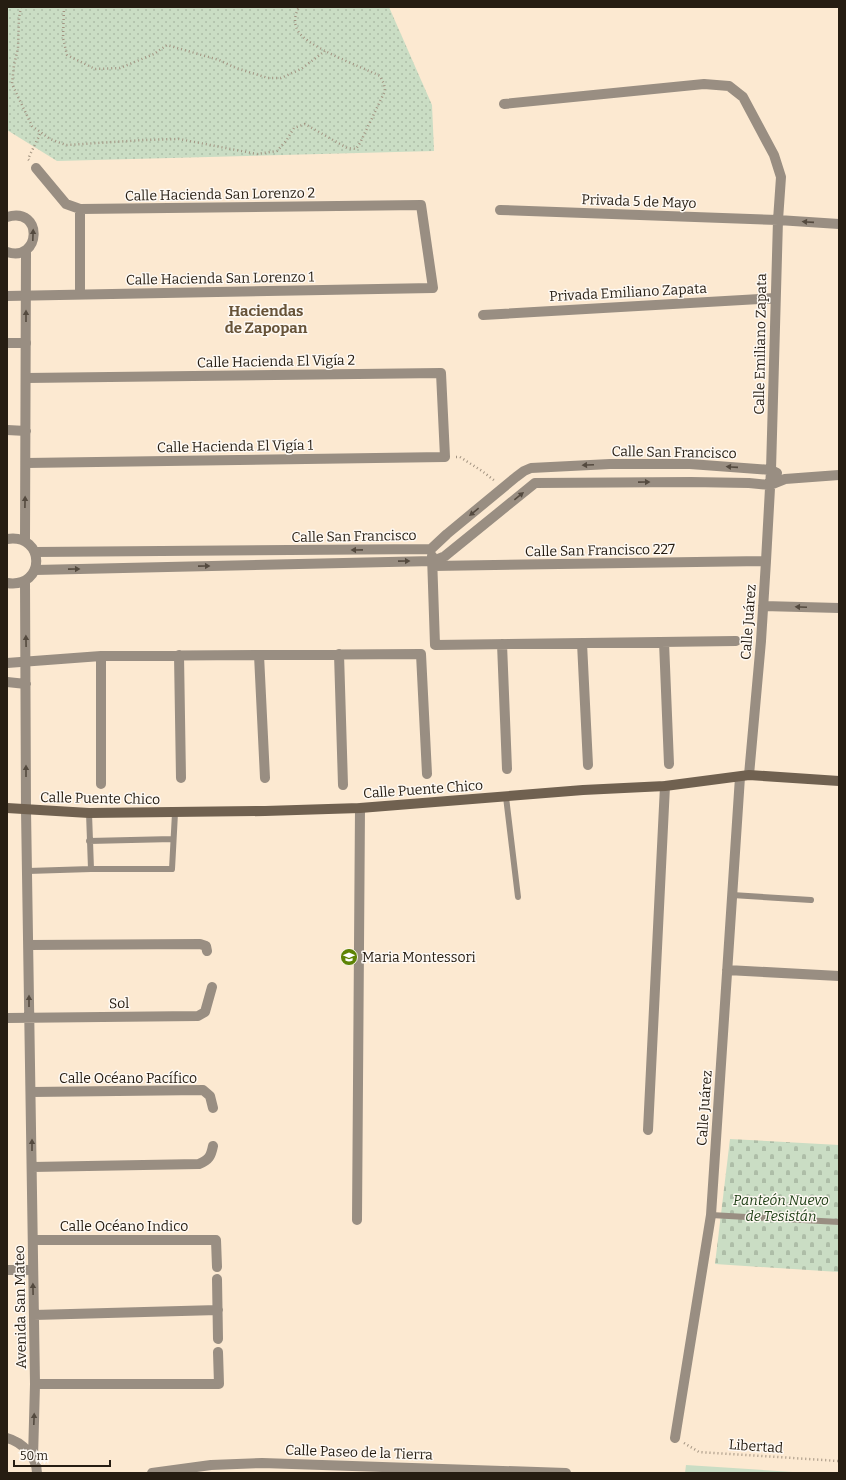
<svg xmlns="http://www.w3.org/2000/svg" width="846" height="1480" viewBox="0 0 846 1480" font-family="Bitter,serif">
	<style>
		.grass { fill: url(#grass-dots) }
		.cemetery { fill: url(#cemetery-stones) }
		.pitch { fill: #caddc4 }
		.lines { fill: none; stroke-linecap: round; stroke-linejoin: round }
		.path { stroke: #a29381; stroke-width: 2.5; stroke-dasharray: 1 3; stroke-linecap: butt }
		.service { stroke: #998e82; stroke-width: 6 }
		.minor { stroke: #998e82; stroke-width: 10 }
		.tertiary { stroke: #998e82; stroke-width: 10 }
		.secondary { stroke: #706150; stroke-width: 10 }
		.oneway { fill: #544a3f }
		.labels { text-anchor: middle; stroke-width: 3; stroke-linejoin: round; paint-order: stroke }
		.street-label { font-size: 14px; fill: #261d12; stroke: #fef9f3 }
		.poi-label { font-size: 14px; fill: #261d12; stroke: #fef9f3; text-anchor: start }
		.park-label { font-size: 14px; font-style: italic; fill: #1d3e14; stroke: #fef9f3 }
		.neighbourhood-label { font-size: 15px; font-weight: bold; fill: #675338; stroke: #fef9f3 }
	</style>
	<defs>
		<pattern id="grass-dots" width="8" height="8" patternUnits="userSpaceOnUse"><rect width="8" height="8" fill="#caddc4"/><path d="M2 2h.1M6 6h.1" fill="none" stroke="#adbda7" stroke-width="1.8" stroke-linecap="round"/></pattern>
		<pattern id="cemetery-stones" width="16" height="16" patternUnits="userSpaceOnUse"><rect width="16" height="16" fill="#caddc4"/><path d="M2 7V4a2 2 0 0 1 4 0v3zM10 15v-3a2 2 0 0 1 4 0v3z" fill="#adbda7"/></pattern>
	</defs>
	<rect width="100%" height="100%" fill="#fce9d1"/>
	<path class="grass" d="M7,7h382l43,98 2,46 -377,10 -50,-31z"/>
	<path class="cemetery" d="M730,1139l109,6v127l-124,-8z"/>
	<path class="pitch" d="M686,1465l122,8h-123z"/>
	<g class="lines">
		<path class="path" d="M21,7l-2,11 -1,30 -4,17 -2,19 20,42 18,13 16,6 78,-5 35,-1 78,15 20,-3 9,-10 8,-13 11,-4 42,24 9,1 4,-6 25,-52 -1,-7 -4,-8c-18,-9 -73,-29 -82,-45 -5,-9 -3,-16 1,-24
			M64,7l-1,31 4,17 28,14 25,-1 34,-14 13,-9 52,15 17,8 32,10h13l20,-9 24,-18
			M29,160l-1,-1 13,-27
			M456,457h4l22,14 13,10
			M684,1443l15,9 140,9"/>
		<path class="service" d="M506,797l12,100
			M89,813l2,56h81l3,-56
			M89,841l84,-2
			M28,871l63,-2
			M732,895l79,5
			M711,1215l128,7"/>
		<path class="minor" d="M504,104l200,-20 25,2 14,11 31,58 7,22 -3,43 -7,250 -5,91 -5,80 -12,134
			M500,210l278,10 61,4
			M80,295v-86
			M7,296l426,-8 -12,-83 -341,4 -14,-5 -30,-36
			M483,315l292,-17
			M7,343h19
			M26,378l415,-5 4,84 -419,6
			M35,552l396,-3 16,-15 69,-57 8,-6 7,-3 79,-4h80l81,6 6,3
			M432,556l3,89 301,-4
			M433,566l333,-5
			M35,570l398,-9 12,-5 90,-73 156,-1 58,1 21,2 15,-6 54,-4
			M763,606l76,2
			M664,642l5,122
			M582,643l6,122
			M502,644l5,125
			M339,654l4,131
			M179,655l2,123
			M259,655l6,123
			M101,656v128
			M7,663l94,-7 320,-2 6,120
			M26,810l9,574 -2,74
			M29,945l171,-1 6,2 1,5
			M727,970l112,6
			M7,1018l191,-2 7,-4 7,-25
			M32,1092l171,-2 7,6 3,12
			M648,1130l17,-344
			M32,1167l167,-3c10,-4 12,-8 14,-18
			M357,1220l3,-412
			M33,1240h183l1,27
			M7,1270h26
			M217,1279l1,60
			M34,1315l184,-5
			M35,1384h184l-1,-32
			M7,1438c15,4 30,19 30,35
			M675,1438l36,-223 29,-438
			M152,1473l59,-8 51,-2 304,10"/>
		<path class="tertiary" d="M7,217c37,-11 34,46 0,35
			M7,430l19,1
			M7,539c39,-6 39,50 0,44
			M25,541l1,-291
			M25,581l1,229
			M7,682l19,2"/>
		<path class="secondary" d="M7,808l82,5 176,-2 95,-3 223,-18 82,-4 84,-11 90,6"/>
	</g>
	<defs><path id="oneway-solid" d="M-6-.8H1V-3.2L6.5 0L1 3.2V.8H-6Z"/></defs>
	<g class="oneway">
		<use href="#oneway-solid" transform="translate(808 222) rotate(-176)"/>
		<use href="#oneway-solid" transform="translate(33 235) rotate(-88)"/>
		<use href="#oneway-solid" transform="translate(26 316) rotate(-90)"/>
		<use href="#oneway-solid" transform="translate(588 465) rotate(177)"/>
		<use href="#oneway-solid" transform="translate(732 467) rotate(-176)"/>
		<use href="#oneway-solid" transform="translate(644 482) rotate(-1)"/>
		<use href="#oneway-solid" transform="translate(519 496) rotate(-39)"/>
		<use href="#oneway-solid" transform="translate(25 502) rotate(-89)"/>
		<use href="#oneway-solid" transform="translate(474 512) rotate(141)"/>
		<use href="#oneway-solid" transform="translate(357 550) rotate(179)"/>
		<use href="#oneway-solid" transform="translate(404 561) rotate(-1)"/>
		<use href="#oneway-solid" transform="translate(204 566) rotate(-1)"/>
		<use href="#oneway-solid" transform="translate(74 569) rotate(-1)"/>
		<use href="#oneway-solid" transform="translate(801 607) rotate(-178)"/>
		<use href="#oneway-solid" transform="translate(26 641) rotate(-91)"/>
		<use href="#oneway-solid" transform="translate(26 771) rotate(-90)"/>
		<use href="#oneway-solid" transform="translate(29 1001) rotate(-90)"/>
		<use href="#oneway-solid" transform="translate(32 1145) rotate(-90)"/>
		<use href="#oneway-solid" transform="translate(33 1289) rotate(-91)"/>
		<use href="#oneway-solid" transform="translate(34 1419) rotate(-88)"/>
	</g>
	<defs>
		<g id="school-disc" transform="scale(0.9)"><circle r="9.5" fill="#5d8304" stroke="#fef9f3"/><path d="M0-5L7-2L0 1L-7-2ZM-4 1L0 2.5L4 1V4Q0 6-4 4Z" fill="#fff"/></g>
	</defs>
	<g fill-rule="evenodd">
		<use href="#school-disc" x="349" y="957"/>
	</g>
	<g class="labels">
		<g class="street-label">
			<text transform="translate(220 194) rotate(-1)" y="5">Calle Hacienda San Lorenzo 2</text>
			<text transform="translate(639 201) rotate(2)" y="5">Privada 5 de Mayo</text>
			<text transform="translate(220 278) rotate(-1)" y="5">Calle Hacienda San Lorenzo 1</text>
			<text transform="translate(628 292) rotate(-3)" y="5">Privada Emiliano Zapata</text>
			<text transform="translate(760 344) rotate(-89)" y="5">Calle Emiliano Zapata</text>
			<text transform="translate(276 361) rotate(-1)" y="5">Calle Hacienda El Vigía 2</text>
			<text transform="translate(235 446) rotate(-1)" y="5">Calle Hacienda El Vigía 1</text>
			<text transform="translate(674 452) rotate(1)" y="5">Calle San Francisco</text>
			<text transform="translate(354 536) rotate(-1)" y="5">Calle San Francisco</text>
			<text transform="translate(600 550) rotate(-1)" y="5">Calle San Francisco 227</text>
			<text transform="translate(748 622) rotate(-86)" y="5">Calle Juárez</text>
			<text transform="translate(423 789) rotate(-4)" y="5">Calle Puente Chico</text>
			<text transform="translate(100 798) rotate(1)" y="5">Calle Puente Chico</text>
			<text transform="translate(119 1003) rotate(-1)" y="5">Sol</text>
			<text x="128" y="1083">Calle Océano Pacífico</text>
			<text transform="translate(704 1108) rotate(-86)" y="5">Calle Juárez</text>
			<text x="124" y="1231">Calle Océano Indico</text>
			<text transform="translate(20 1307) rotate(-91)" y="5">Avenida San Mateo</text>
			<text transform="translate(756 1446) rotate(4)" y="5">Libertad</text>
			<text transform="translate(359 1452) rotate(2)" y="5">Calle Paseo de la Tierra</text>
		</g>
		<g class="poi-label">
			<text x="362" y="962">Maria Montessori</text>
		</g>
		<g class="park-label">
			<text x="781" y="1205">Panteón Nuevo<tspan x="781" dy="16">de Tesistán</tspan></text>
		</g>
		<g class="neighbourhood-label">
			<text x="266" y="316">Haciendas<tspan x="266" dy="17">de Zapopan</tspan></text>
		</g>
	</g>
	<rect width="846" height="1480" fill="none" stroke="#261d12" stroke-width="16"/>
	<path d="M14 1460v6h96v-6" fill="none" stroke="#261d12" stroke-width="2"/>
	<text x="20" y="1460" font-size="12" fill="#261d12" stroke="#fef9f3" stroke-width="3" paint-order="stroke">50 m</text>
</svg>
